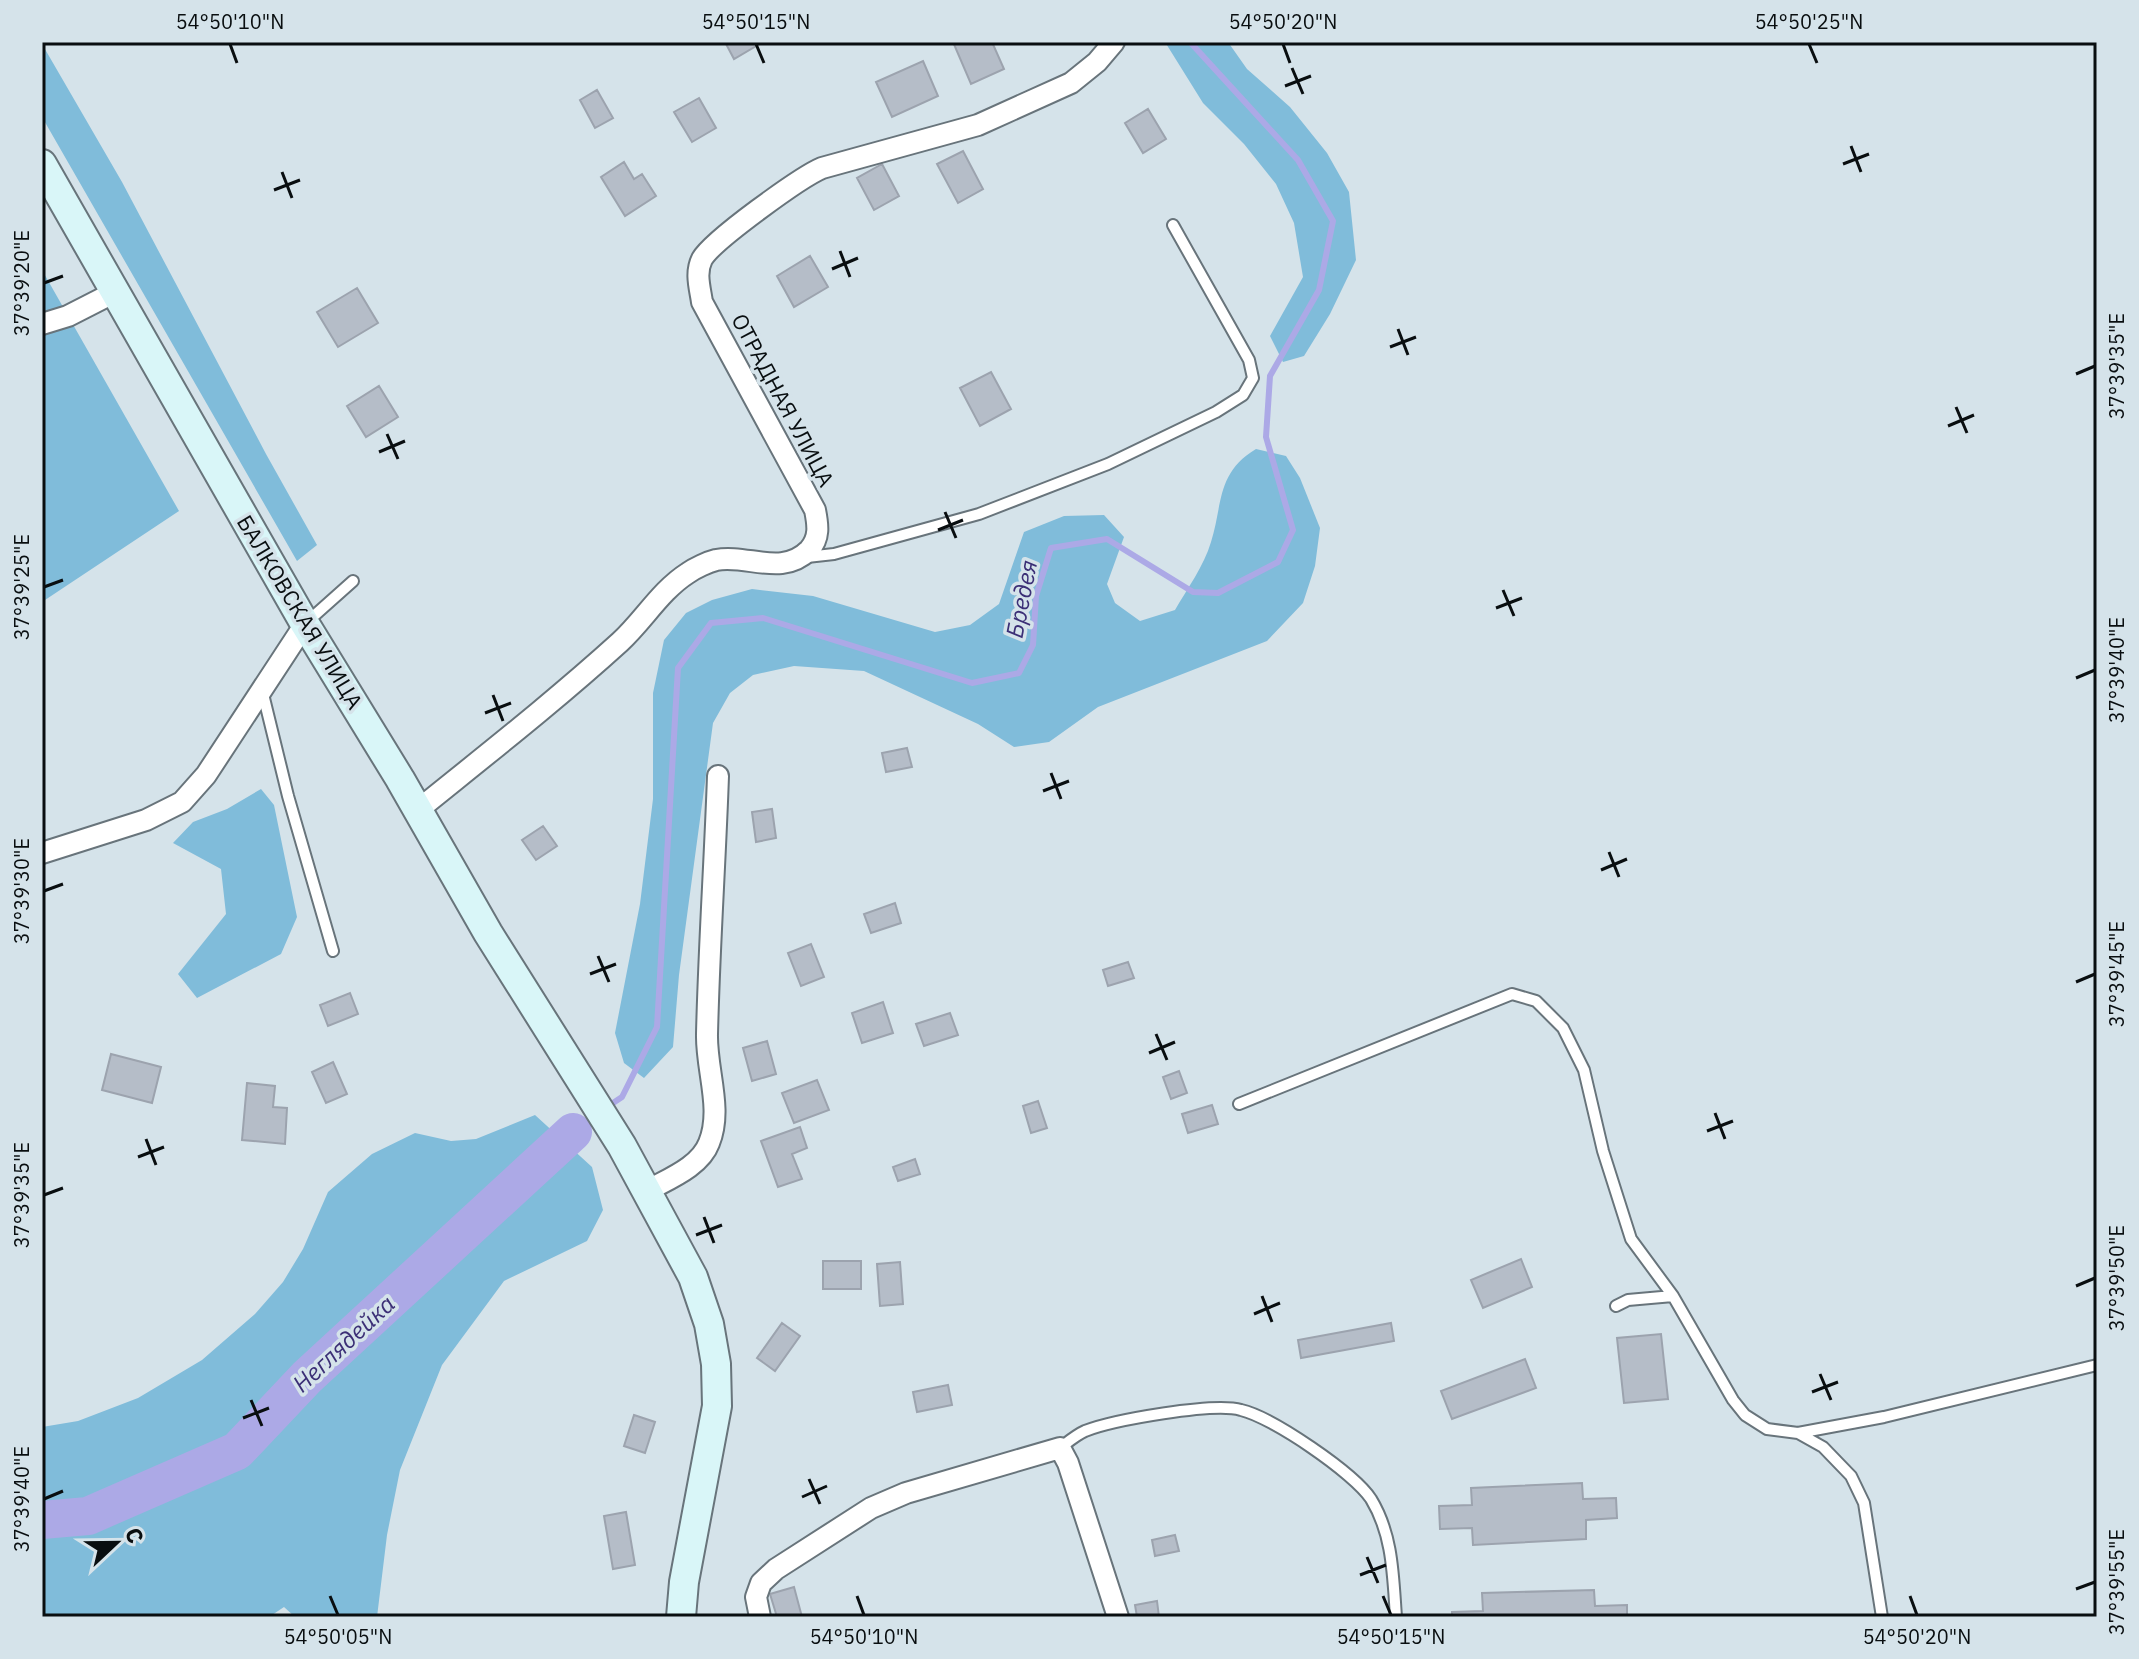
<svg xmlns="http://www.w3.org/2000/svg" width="2139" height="1659" viewBox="0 0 2139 1659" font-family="'IBM Plex Sans',sans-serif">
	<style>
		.green { fill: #80bcda }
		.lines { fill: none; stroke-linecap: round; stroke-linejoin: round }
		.stream { stroke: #aca9e6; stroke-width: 6 }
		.river { stroke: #aca9e6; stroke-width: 38 }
		.building { fill: #b5bdc8; stroke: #9ca3ae; stroke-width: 2 }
		.service-casing { stroke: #68747b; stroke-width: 14 }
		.minor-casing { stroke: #68747b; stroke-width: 24 }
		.secondary-casing { stroke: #68747b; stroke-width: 32 }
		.service { stroke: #fff; stroke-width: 10 }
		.minor { stroke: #fff; stroke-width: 20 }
		.secondary { stroke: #d9f6f8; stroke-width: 28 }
		.ticks { fill: none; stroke: #090e10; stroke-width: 3 }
		.labels { text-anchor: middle; stroke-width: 7; stroke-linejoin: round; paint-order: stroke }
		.street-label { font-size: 22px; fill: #090e10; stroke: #d5e3ea }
		.water-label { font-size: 24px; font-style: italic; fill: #3b2f76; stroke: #d5e3ea }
		.neatline { fill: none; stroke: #090e10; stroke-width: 3 }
		.ticks-label { font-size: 20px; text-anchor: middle; fill: #090e10 }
	</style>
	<rect width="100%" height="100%" fill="#d5e3ea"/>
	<path class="green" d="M1165,42h63l19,27 43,38 37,46 22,39 7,68 -26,54 -26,42 -21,6 -13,-26 33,-59 -9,-54 -18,-39 -32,-40 -41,-41z
		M42,44l80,138 144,272 51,91 -20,16 -255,-444z
		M42,270l137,241 -137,91z
		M1256,449l30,7 14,22 20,50 -5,38 -12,37 -36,38 -169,66 -49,35 -35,5 -36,-23 -114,-53 -70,-5 -41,9 -23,18 -17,30 -34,252 -6,72 -29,31 -20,-15 -9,-30 25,-129 13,-105v-106l11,-53 22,-27 26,-13 40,-11 61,7 122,36 35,-7 29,-21 25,-72 40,-16 40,-1 20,22 -17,47 8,19 25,18 35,-11c12,-21 29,-44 36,-68 12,-38 5,-69 45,-93z
		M261,789l13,16 23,112 -16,37 -84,44 -19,-24 48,-60 -5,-45 -48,-26 20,-21 34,-13z
		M535,1115l57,52 11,43 -16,31 -83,40 -62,84 -42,105 -13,65 -10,82h-82l-11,-10 -15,10h-227v-190l36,-6 60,-23 64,-38 53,-46 28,-32 20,-33 25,-57 44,-38 43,-21 36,8 25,-2z"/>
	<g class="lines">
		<path class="stream" d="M607,1107l15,-10 35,-70 21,-359 33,-45 52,-5 209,65 47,-10 14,-28 3,-49 15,-48 56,-9 86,53 25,1 60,-31 15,-32 -27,-93 4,-61 49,-86 14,-69 -35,-61 -108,-118
			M573,1132l22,-16"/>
		<path class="river" d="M42,1520l46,-4 149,-65 70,-74 266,-245"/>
	</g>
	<path class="building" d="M725,42h38l-29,17z
		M953,42h39l12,27 -33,15z
		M923,61l15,35 -46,21 -16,-35z
		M597,90l16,28 -18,10 -15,-28z
		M699,98l17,30 -24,14 -18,-30z
		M1148,109l18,30 -23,14 -18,-30z
		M963,151l20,38 -25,14 -21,-39z
		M624,162l10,17 8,-5 14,22 -31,20 -24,-39z
		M882,164l17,32 -25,14 -17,-32z
		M810,256l18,31 -34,20 -17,-31z
		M357,288l21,35 -40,24 -21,-35z
		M991,372l20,37 -31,17 -20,-38z
		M379,386l19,31 -32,20 -19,-31z
		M907,748l5,19 -26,5 -4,-19z
		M772,809l4,29 -20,4 -4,-30z
		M543,826l14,20 -21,14 -14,-20z
		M895,903l6,20 -30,10 -7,-19z
		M811,944l13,33 -23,9 -13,-33z
		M1128,962l6,16 -26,8 -5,-16z
		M350,993l8,21 -30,12 -8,-21z
		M883,1002l10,31 -31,10 -10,-30z
		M950,1013l8,22 -34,11 -8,-22z
		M767,1041l9,33 -24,7 -9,-33z
		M111,1054l50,13 -9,36 -50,-13z
		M333,1062l14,32 -21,9 -14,-31z
		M1179,1071l8,22 -16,6 -8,-22z
		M817,1080l12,30 -35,13 -12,-30z
		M247,1083l28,3 -2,21 14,1 -2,36 -43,-4z
		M1038,1101l9,27 -16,5 -8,-27z
		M1212,1105l6,19 -30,9 -6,-19z
		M800,1127l7,21 -15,6 10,25 -24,8 -17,-46z
		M915,1159l5,15 -22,7 -5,-14z
		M1521,1259l11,28 -49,21 -12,-28z
		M823,1261h38v28h-38z
		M900,1262l3,42 -23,2 -3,-42z
		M782,1323l18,13 -25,35 -18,-13z
		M1391,1323l3,18 -93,17 -3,-18z
		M1661,1334l7,65 -44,4 -7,-65z
		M1525,1359l11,29 -84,31 -11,-28z
		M948,1385l4,20 -35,7 -4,-20z
		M634,1415l21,7 -10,31 -21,-7z
		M1582,1483l1,16 33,-1 1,20 -31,2v19l-113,6 -1,-17 -32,1 -1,-23 33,-1 -1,-17z
		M626,1512l9,53 -22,4 -9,-53z
		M1175,1535l4,16 -24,5 -3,-16z
		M794,1587l8,30h-25l-7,-23z
		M1594,1590l1,16 32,-1v12h-175v-5l31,-1 -1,-18z
		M1157,1601l2,16h-22l-2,-12z"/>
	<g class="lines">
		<g class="service-casing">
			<path id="service" d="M807,557l27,-3 145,-40 129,-50 108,-52 27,-17 10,-17 -4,-18 -76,-135
				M307,622l46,-41
				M262,690l26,106 45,155
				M1239,1104l273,-110 24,7 27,27 21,42 19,81 28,88 42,57 60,104 12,15 22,14 31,4 25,14 28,29 13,27 18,114
				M1616,1306l12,-6 45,-4
				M1798,1433l86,-16 213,-52
				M1060,1448c8,-6 16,-13 25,-17 28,-11 129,-29 156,-21 31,7 113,63 130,89 22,36 22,77 25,118"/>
		</g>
		<g class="minor-casing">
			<path id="minor" d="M42,324l26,-8 47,-24
				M418,810c68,-55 137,-109 202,-168 24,-22 40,-51 68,-69 7,-5 20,-11 28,-13 32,-6 66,17 93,-10 11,-12 9,-25 6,-40l-113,-208c-2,-14 -7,-29 0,-43 11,-19 99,-82 120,-91l156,-43 93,-42 26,-21 17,-20
				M42,853l104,-33 36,-18 24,-27 99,-151
				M647,1191c21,-12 53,-24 62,-48 14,-34 -3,-73 -2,-109 2,-86 8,-172 11,-258
				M760,1617l-4,-20 5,-14 15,-14 95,-61 35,-15 154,-45 8,15 50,154"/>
		</g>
		<g class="secondary-casing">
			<path id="secondary" d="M42,164l263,460 95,155 88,154 134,213 71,131 16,47 7,40 1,42 -33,176 -3,35"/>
		</g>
		<use href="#service" class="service"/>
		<use href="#minor" class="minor"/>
		<use href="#secondary" class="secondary"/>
	</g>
	<path class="ticks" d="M230,44l7,19M756,44l8,19M1283,44l7,19M1809,44l8,19M1292,68l11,26M1285,86l26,-10M1851,146l10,26M1843,164l26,-10M282,172l10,26M274,190l26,-10M840,251l10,26M832,269l26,-11M44,283l19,-7M1398,329l10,26M1390,347l26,-10M2076,374l19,-8M1956,407l11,26M1948,426l26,-11M387,434l11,25M379,452l26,-11M945,512l11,26M938,530l25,-10M44,587l19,-7M1503,590l11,26M1496,608l26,-10M2076,678l19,-8M493,695l10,26M485,713l26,-10M1051,773l10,26M1043,791l26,-10M1609,852l10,25M1601,870l26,-11M44,891l19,-7M598,956l11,26M590,974l26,-10M2076,982l19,-8M1156,1034l11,26M1149,1053l26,-11M1715,1113l10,26M1707,1131l26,-10M146,1139l10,26M138,1157l26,-10M44,1195l19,-7M704,1217l10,26M696,1235l26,-10M2076,1286l19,-8M1262,1296l10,26M1254,1314l26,-11M1820,1374l11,26M1812,1392l26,-10M251,1400l11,26M243,1418l26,-10M809,1479l11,25M802,1497l25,-11M44,1499l19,-8M1367,1557l11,26M1360,1575l26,-10M2076,1589l19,-7M330,1596l8,19M857,1596l7,19M1383,1596l8,19M1910,1596l7,19"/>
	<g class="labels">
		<g class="street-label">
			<text transform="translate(783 400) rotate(62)" y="8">ОТРАДНАЯ УЛИЦА</text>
			<text transform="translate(300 612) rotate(59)" y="8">БАЛКОВСКАЯ УЛИЦА</text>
		</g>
		<g class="water-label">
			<text transform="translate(1022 599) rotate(-79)" y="8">Бредея</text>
			<text transform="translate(344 1344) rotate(-43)" y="8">Неглядейка</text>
		</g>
	</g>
	<rect width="2139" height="1659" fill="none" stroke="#d5e3ea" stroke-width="88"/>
	<g transform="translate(116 1543) rotate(68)" stroke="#d5e3ea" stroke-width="6" paint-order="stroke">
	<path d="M0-6L14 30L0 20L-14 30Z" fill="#090e10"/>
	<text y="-12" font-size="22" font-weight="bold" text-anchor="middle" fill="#090e10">С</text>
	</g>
	<rect x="44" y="44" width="2051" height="1571" class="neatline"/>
	<g class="ticks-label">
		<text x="230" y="29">54°50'10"N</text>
		<text x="756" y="29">54°50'15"N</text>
		<text x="1283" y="29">54°50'20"N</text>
		<text x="1809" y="29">54°50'25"N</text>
		<text transform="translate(22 283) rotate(-90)" y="7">37°39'20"E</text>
		<text transform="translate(2117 366) rotate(-90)" y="7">37°39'35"E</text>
		<text transform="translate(22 587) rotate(-90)" y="7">37°39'25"E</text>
		<text transform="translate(2117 670) rotate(-90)" y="7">37°39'40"E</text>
		<text transform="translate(22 891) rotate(-90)" y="7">37°39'30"E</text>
		<text transform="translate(2117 974) rotate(-90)" y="7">37°39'45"E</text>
		<text transform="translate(22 1195) rotate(-90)" y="7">37°39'35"E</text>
		<text transform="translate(2117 1278) rotate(-90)" y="7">37°39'50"E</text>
		<text transform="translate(22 1499) rotate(-90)" y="7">37°39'40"E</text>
		<text transform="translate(2117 1582) rotate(-90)" y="7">37°39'55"E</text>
		<text x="338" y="1644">54°50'05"N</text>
		<text x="864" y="1644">54°50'10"N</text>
		<text x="1391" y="1644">54°50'15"N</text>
		<text x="1917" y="1644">54°50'20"N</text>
	</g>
</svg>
